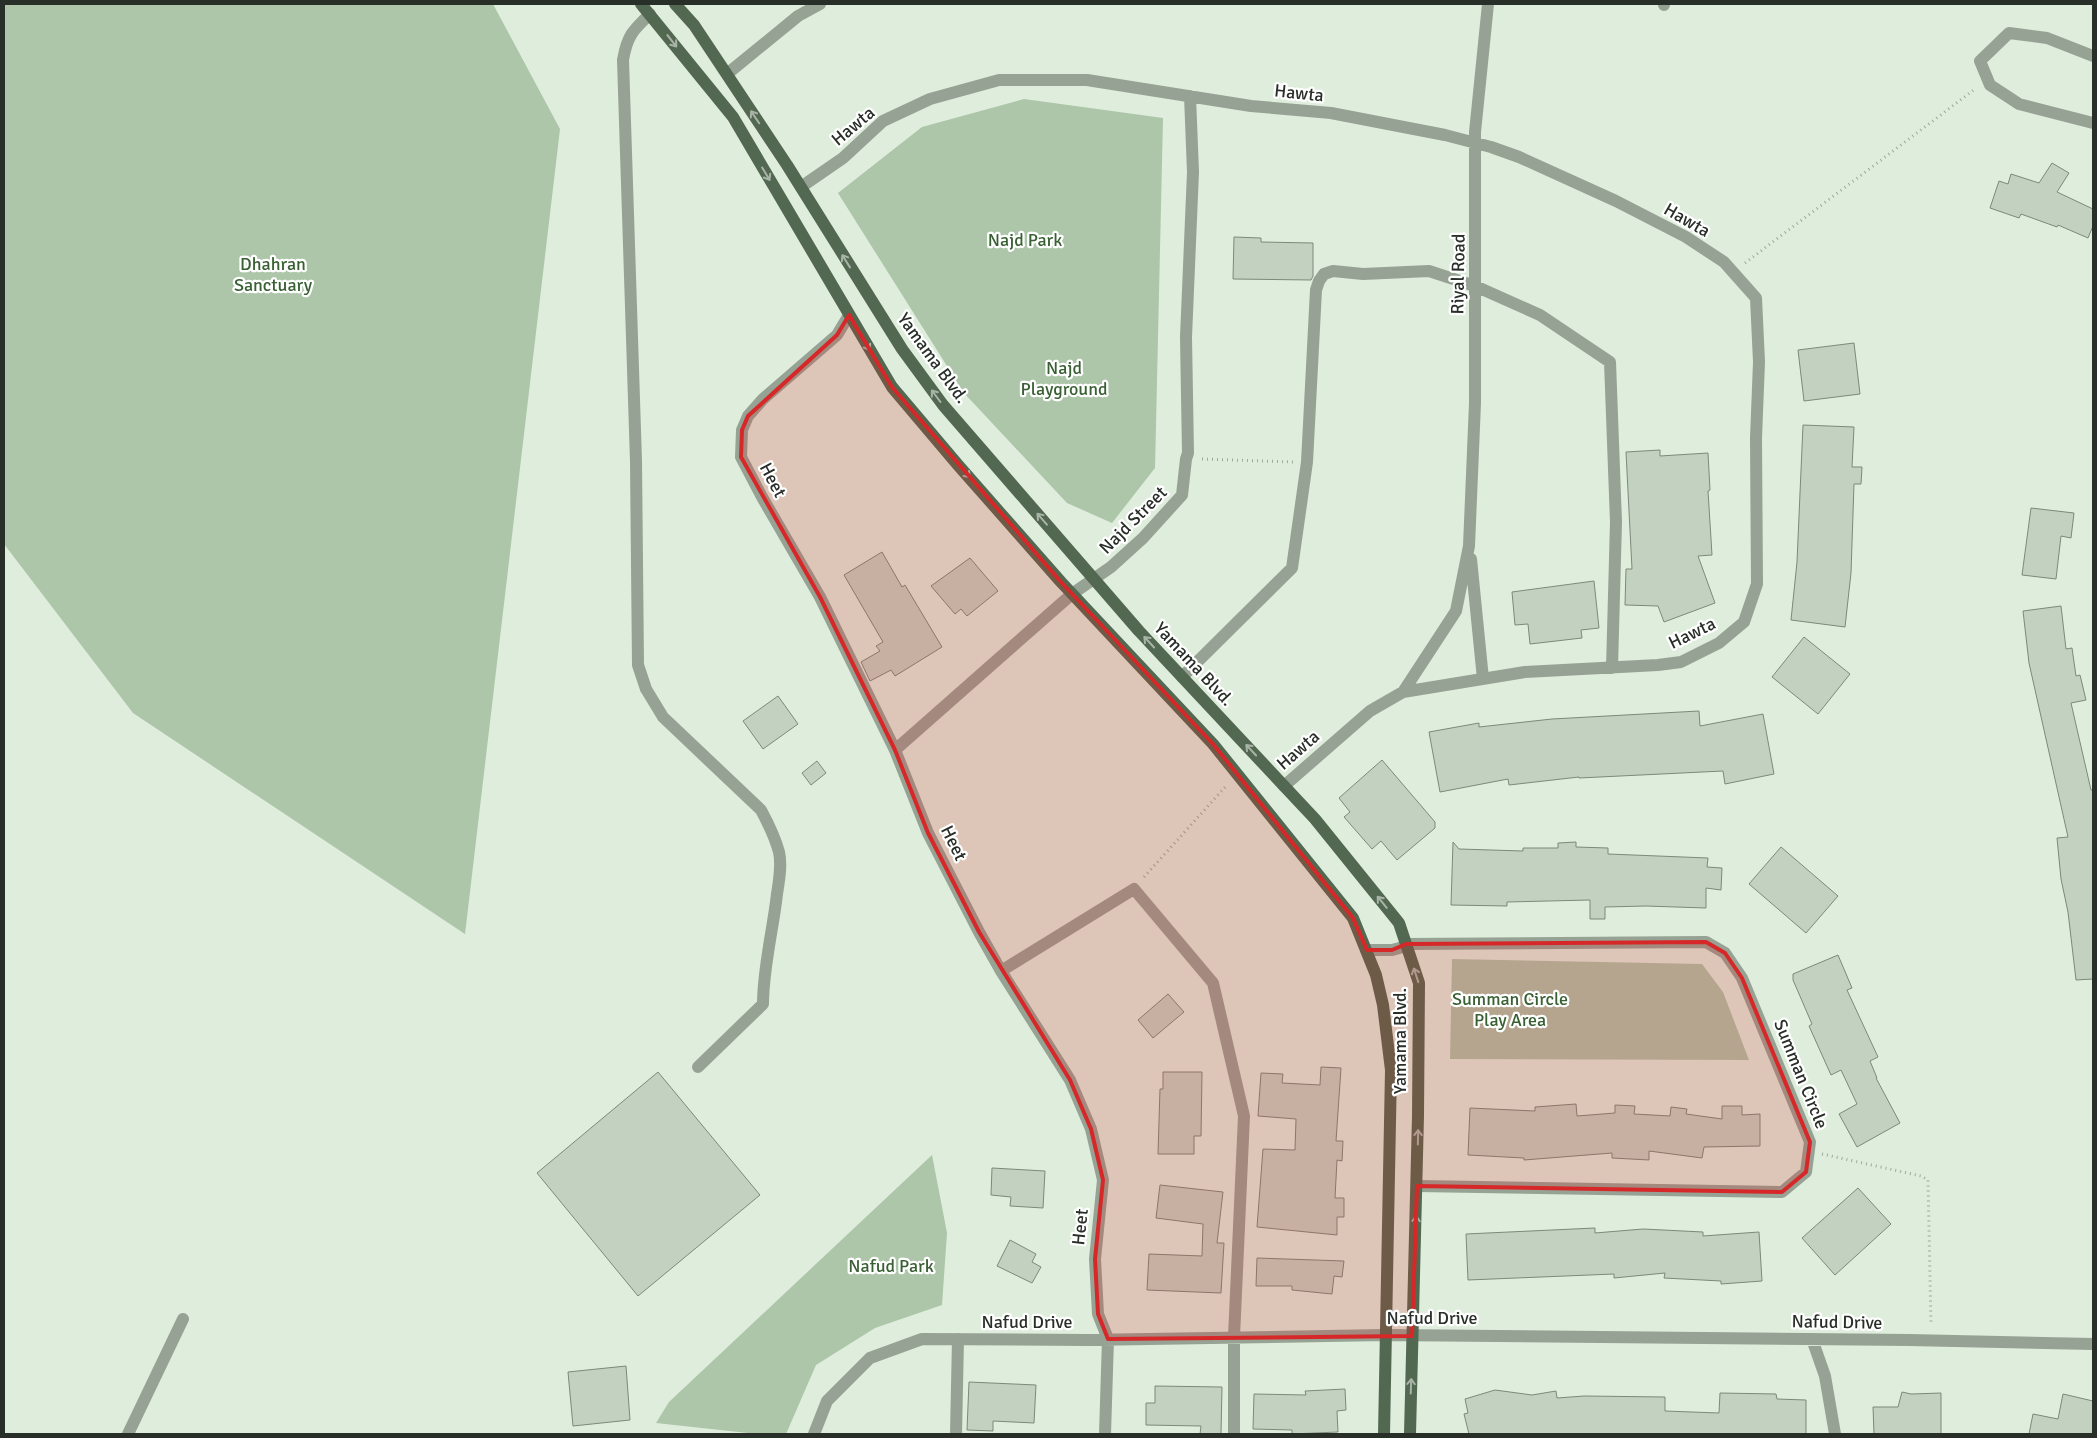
<svg xmlns="http://www.w3.org/2000/svg" width="2097" height="1438" viewBox="0 0 2097 1438" font-family="Signika,sans-serif">
	<style>
		.green { fill: #adc5a9 }
		.building { fill: #c3d1c1; stroke: #7d897a }
		.lines { fill: none; stroke-linecap: round; stroke-linejoin: round }
		.path { stroke: #9ea99c; stroke-width: 3; stroke-dasharray: 1 4; stroke-linecap: butt }
		.minor { stroke: #96a294; stroke-width: 12 }
		.major { stroke: #536850; stroke-width: 12 }
		.oneway { stroke: #a9b4a8 }
		.marked { fill: #d62828; fill-opacity: 0.2; stroke: #d62828; stroke-width: 4; stroke-linejoin: round }
		.labels { text-anchor: middle; stroke-width: 4.5; stroke-linejoin: round; paint-order: stroke }
		.street-label { font-size: 18px; fill: #282e28; stroke: #fff }
		.park-label { font-size: 18px; fill: #386032; stroke: #fff }
	</style>
	<rect width="100%" height="100%" fill="#dfeddc"/>
	<path class="green" d="M4,4h489l67,125 -95,805 -332,-221 -129,-169z
		M1024,99l139,19 -8,350 -43,55 -45,-20 -103,-110 -126,-200 84,-66z
		M1452,959l250,5 21,28 26,68 -299,-1z
		M932,1155l15,78 -5,72 -67,23 -59,37 -30,69h-29l-101,-11 13,-21z"/>
	<path class="building" d="M2052,163l17,10 -12,19 36,17v17l-5,12 -30,-13 -1,2 -36,-13 -2,4 -29,-10 9,-27 9,3 3,-10 28,9z
		M1234,237l27,1v4l52,1v33l-2,4 -78,-1z
		M1854,343l6,51 -56,7 -6,-51z
		M1803,425l51,2 -2,40h10l-1,17h-7l-3,89 -6,54 -54,-7 6,-58z
		M1660,450v6l48,-3 2,37 -2,1 4,64 -14,1 17,47 -51,19 -6,-16 -33,-1 1,-36h6l-6,-117z
		M2031,508l43,5 -3,25 -10,-2 -5,43 -34,-4z
		M882,552l20,35 3,-2 37,62 -47,29 -4,-6 -21,11 -9,-19 19,-11 -4,-5 7,-4 -39,-67z
		M970,558l28,33 -31,25 -6,-7 -6,5 -24,-28z
		M1594,581l5,47 -18,2 1,8 -52,6 -2,-20 -13,1 -3,-33z
		M2061,606l5,43 6,-1 4,28 4,-1 6,25 -15,3 20,87h2v189l-17,1 -8,-68 -7,-33 -4,-41 11,-1 -39,-174 -6,-52z
		M1804,637l46,37 -32,40 -46,-37z
		M778,696l20,28 -35,25 -20,-28z
		M1699,711l1,15 63,-12 11,60 -49,10 -2,-13 -144,7v-1l-70,8 -1,-6 -68,13 -11,-60 50,-9v4l73,-8z
		M1382,760l53,62v6l-38,32 -16,-19 -9,8 -28,-32 6,-5 -11,-14z
		M817,761l9,12 -15,12 -9,-12z
		M1453,842l6,7 64,2v-3h35v-5l18,-1v5l32,1v6l100,4 -1,9 15,1 -1,22 -15,-2v20l-60,-2 -41,1v12h-15v-19l-83,2v4l-56,-1z
		M1781,847l57,49 -32,37 -57,-49z
		M1838,955l14,33 -5,2 31,67 -8,4 7,17h-1l24,45 -43,24 -18,-33 18,-10 -16,-34 -10,5 -22,-49 3,-2 -19,-44v-6z
		M1168,994l16,18 -31,26 -15,-18z
		M1321,1067l20,1 -5,73h7l-1,20 -5,-1 -2,38h9v19h-7v18l-80,-8 6,-78 32,1 1,-31 -38,-3 3,-43 22,1 -1,9 38,2z
		M658,1072l102,123 -122,101 -101,-123z
		M1163,1072h39l-1,64h-7v18h-36l2,-65h3z
		M1576,1104l1,12 38,-3v-8l20,1 -1,8 36,2 1,-9 16,2 -1,5 36,5v-13h20v9l18,-1v32l-56,1 -2,11 -53,-7v9l-37,-2v-5l-88,7v-2l-56,-3 2,-47 65,3v-4z
		M992,1168l53,3 -2,37 -33,-2 1,-9 -20,-2z
		M1160,1185l63,7 -6,51h7l-3,50 -74,-3 2,-36 53,2 1,-32 -47,-6z
		M1858,1188l33,36 -56,51 -33,-37z
		M1595,1228v5l48,-4 60,3v4l56,-4 3,49 -41,3v-3l-57,-3 1,-5 -51,5v-4l-146,6 -2,-46z
		M1010,1240l26,14 -4,8 9,5 -9,16 -35,-17z
		M1257,1258l87,3 -2,16 -8,-1 -2,18 -40,-4v-4h-36z
		M626,1366l4,54 -57,6 -5,-54z
		M969,1382l67,3 -2,38 -41,-2v10l-26,-1z
		M1155,1386l67,1 -1,47h-21l1,-8 -55,-1v-22h9z
		M1345,1389l1,21 -9,1 1,21 -46,2v-4l-39,-1 1,-35 52,1 -1,-4z
		M1495,1390l37,5 24,-4 1,7 27,-2 81,1v14l54,2 1,-20 56,1 1,5 29,1v34h-337l-5,-20 4,-1 -3,-14z
		M1902,1392l9,2 30,-1v41h-67l-1,-27h25z
		M2063,1394l30,7v33h-64l4,-20 25,5z"/>
	<g class="lines">
		<path class="path" d="M1745,263l230,-174
			M1202,459l91,3
			M1144,877l83,-92
			M1822,1154l99,22 7,4 3,145"/>
		<path class="minor" d="M1664,5v-1
			M650,14c-17,16 -23,22 -27,46l13,401 2,204 8,24 17,28 98,93c7,13 14,27 18,42 3,13 0,29 -2,42 -4,36 -14,74 -14,110l-65,63
			M2093,56l-46,-18 -38,-5 -29,28 10,24 29,19 74,19
			M727,74l71,-58 22,-12
			M801,187l42,-29 40,-37 47,-22 69,-19h88l164,26 80,7 114,22 46,12 28,10 97,44 70,36 38,25 32,36 3,64 -3,76 1,146 -13,38 -25,21 -38,19 -23,3 -133,7 -122,20 -33,19 -86,75
			M849,315l-12,20 -74,64 -15,17 -6,14 -1,27 21,40 58,100 75,153 33,83 51,99 22,39 69,109 21,49 12,51 -8,79 3,55 10,25 -3,95
			M1471,559l12,120
			M1182,677l110,-109 15,-106 9,-172 3,-9 5,-7 9,-3 30,3 66,-3 46,15 65,29 70,47 6,160 -4,146
			M1403,692l53,-81 13,-65 6,-143v-271l13,-128
			M895,750l177,-156 39,-27 32,-29 39,-43 4,-36 2,-6 -2,-116 7,-165 -3,-76
			M1406,944l300,-2 19,11 17,25 68,164 -4,30 -24,20 -365,-6
			M1366,950h26l15,-4
			M1001,971l133,-82 79,94 31,133 -10,221v97
			M1812,1339l13,37 10,58
			M128,1434l55,-115
			M814,1434l13,-33 43,-43 52,-19 165,1 298,-5 524,5 184,4
			M956,1434l2,-95"/>
		<path class="major" d="M641,4l92,113 159,270 66,78 103,117 152,162 140,174 23,57 7,30 8,65 -7,364
			M675,4l19,21 93,140 115,184 41,56 196,226 176,188 84,104 20,60 -1,133 -8,318"/>
	</g>
	<defs><path id="oneway-shaft" d="M-6 0H5M1.5-3L5.5 0L1.5 3" fill="none" stroke-width="1.6" stroke-linecap="round" stroke-linejoin="round" transform="scale(1.25)"/></defs>
	<g class="oneway">
		<use href="#oneway-shaft" transform="translate(672 41) rotate(52)"/>
		<use href="#oneway-shaft" transform="translate(755 117) rotate(-124)"/>
		<use href="#oneway-shaft" transform="translate(766 174) rotate(59)"/>
		<use href="#oneway-shaft" transform="translate(846 261) rotate(-122)"/>
		<use href="#oneway-shaft" transform="translate(866 344) rotate(59)"/>
		<use href="#oneway-shaft" transform="translate(936 396) rotate(-127)"/>
		<use href="#oneway-shaft" transform="translate(965 472) rotate(48)"/>
		<use href="#oneway-shaft" transform="translate(1042 519) rotate(-131)"/>
		<use href="#oneway-shaft" transform="translate(1149 642) rotate(-133)"/>
		<use href="#oneway-shaft" transform="translate(1251 750) rotate(-133)"/>
		<use href="#oneway-shaft" transform="translate(1382 902) rotate(-129)"/>
		<use href="#oneway-shaft" transform="translate(1416 975) rotate(-108)"/>
		<use href="#oneway-shaft" transform="translate(1418 1137) rotate(-89)"/>
		<use href="#oneway-shaft" transform="translate(1416 1223) rotate(-88)"/>
		<use href="#oneway-shaft" transform="translate(1411 1386) rotate(-88)"/>
	</g>
	<path class="marked" d="M849,315l43,72 169,195 152,162 140,174 14,32h25l14,-6 300,-2 19,11 17,25 68,164 -4,30 -24,20 -365,-6 -5,150 -304,3 -10,-25 -3,-55 8,-79 -12,-51 -21,-49 -91,-148 -51,-99 -33,-83 -75,-153 -79,-140 1,-27 6,-14 89,-81z"/>
	<g class="labels">
		<g class="street-label">
			<text transform="translate(1299 93) rotate(6)" y="6">Hawta</text>
			<text transform="translate(853 126) rotate(-40)" y="6">Hawta</text>
			<text transform="translate(1687 220) rotate(30)" y="6">Hawta</text>
			<text transform="translate(1458 274) rotate(-89)" y="6">Riyal Road</text>
			<text transform="translate(933 358) rotate(54)" y="6">Yamama Blvd.</text>
			<text transform="translate(773 480) rotate(62)" y="6">Heet</text>
			<text transform="translate(1133 520) rotate(-45)" y="6">Najd Street</text>
			<text transform="translate(1692 633) rotate(-26)" y="6">Hawta</text>
			<text transform="translate(1194 664) rotate(47)" y="6">Yamama Blvd.</text>
			<text transform="translate(1298 750) rotate(-41)" y="6">Hawta</text>
			<text transform="translate(954 843) rotate(64)" y="6">Heet</text>
			<text transform="translate(1400 1041) rotate(-90)" y="6">Yamama Blvd.</text>
			<text transform="translate(1801 1074) rotate(68)" y="6">Summan Circle</text>
			<text transform="translate(1080 1227) rotate(-84)" y="6">Heet</text>
			<text x="1432" y="1324">Nafud Drive</text>
			<text x="1027" y="1328">Nafud Drive</text>
			<text transform="translate(1837 1322) rotate(1)" y="6">Nafud Drive</text>
		</g>
		<g class="park-label">
			<text x="1025" y="246">Najd Park</text>
			<text x="273" y="270">Dhahran<tspan x="273" dy="21">Sanctuary</tspan></text>
			<text x="1064" y="374">Najd<tspan x="1064" dy="21">Playground</tspan></text>
			<text x="1510" y="1005">Summan Circle<tspan x="1510" dy="21">Play Area</tspan></text>
			<text x="891" y="1272">Nafud Park</text>
		</g>
	</g>
	<rect width="2097" height="1438" fill="none" stroke="#282e28" stroke-width="10"/>
</svg>
